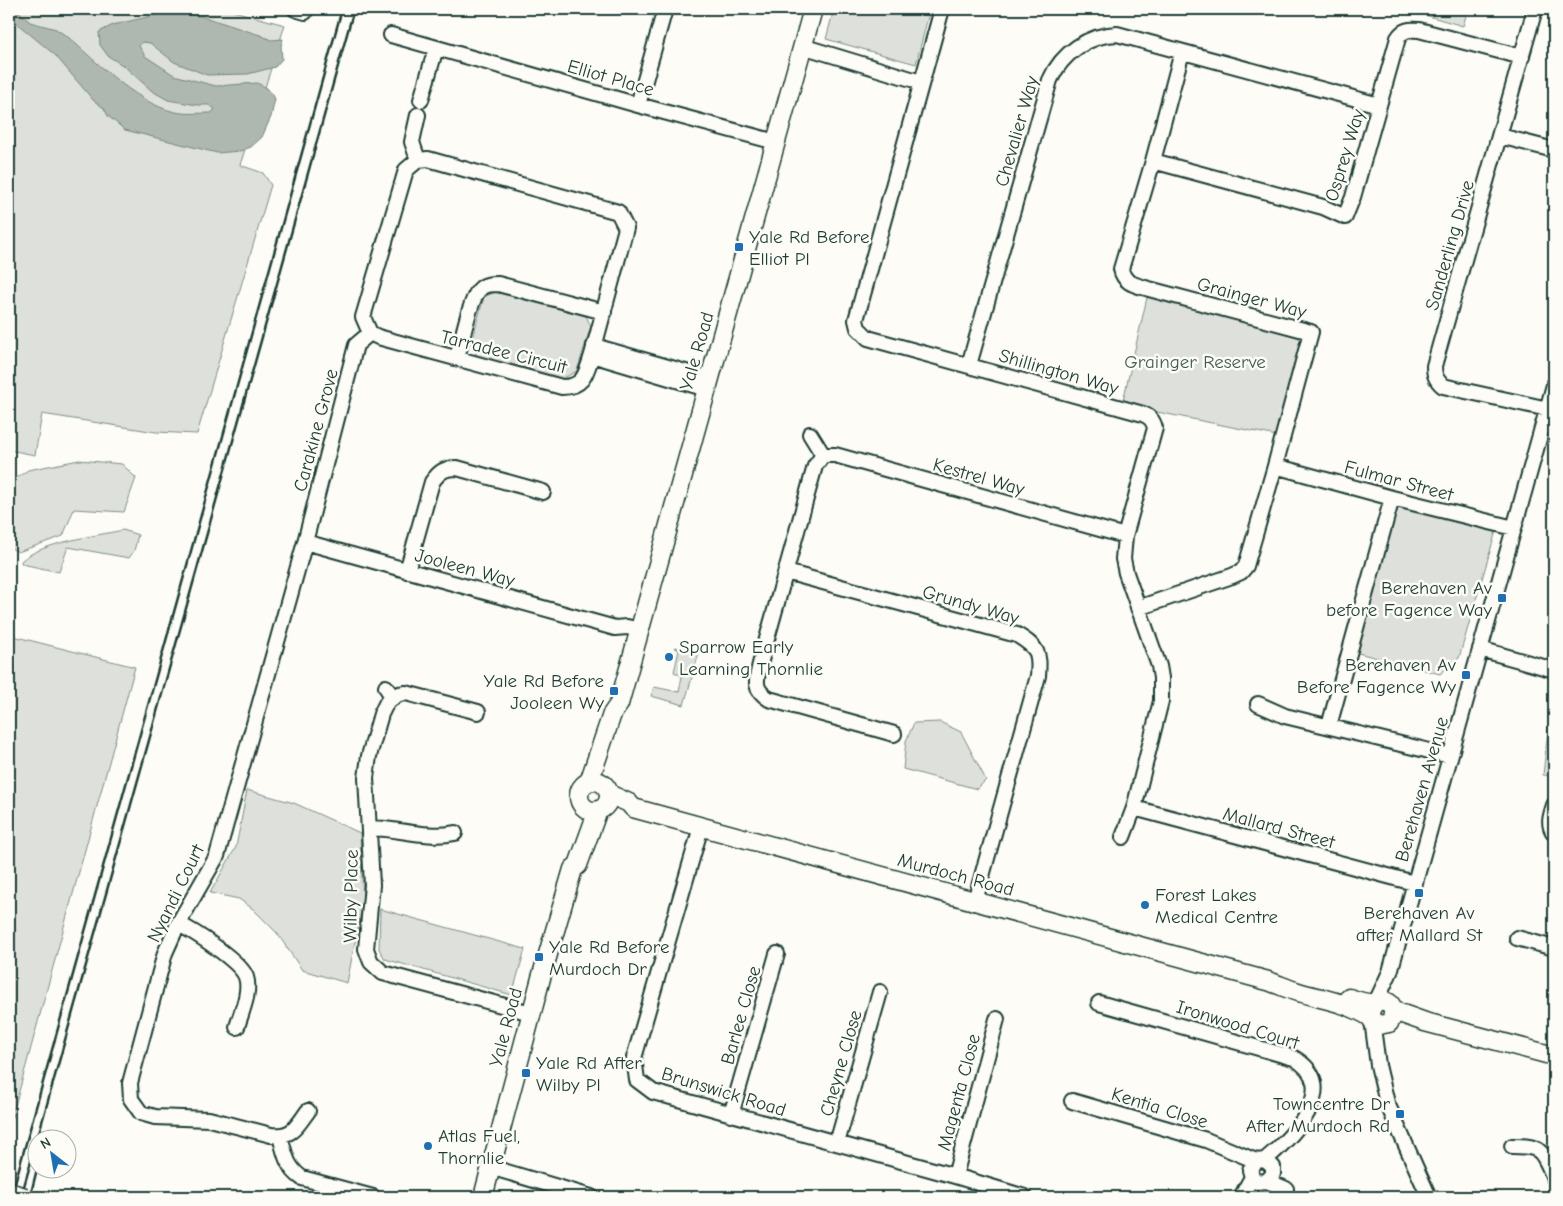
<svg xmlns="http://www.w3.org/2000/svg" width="1563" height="1206" viewBox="0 0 1563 1206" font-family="'Comic Neue',sans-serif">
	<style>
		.green { fill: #dde0db; stroke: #7e8e88 }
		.water { fill: #aeb8b1; stroke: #75877f }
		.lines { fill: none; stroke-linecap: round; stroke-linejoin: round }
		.minor-casing { stroke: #1f3d34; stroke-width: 18 }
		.major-casing { stroke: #1f3d34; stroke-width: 21 }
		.minor { stroke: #fdfcf7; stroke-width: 14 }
		.major { stroke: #fdfcf7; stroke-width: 18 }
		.rail { stroke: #1f3d34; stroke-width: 2.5 }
		.major-bridge-casing { stroke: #1f3d34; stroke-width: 21; stroke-linecap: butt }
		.major-bridge { stroke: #fdfcf7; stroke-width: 18 }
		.poi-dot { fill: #1f6fb2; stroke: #fdfcf7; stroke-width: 2 }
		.labels { text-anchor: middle; stroke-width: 5; stroke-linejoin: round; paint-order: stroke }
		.street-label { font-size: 19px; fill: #1f3d34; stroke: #fdfcf7 }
		.poi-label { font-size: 19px; fill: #1f3d34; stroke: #fdfcf7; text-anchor: start }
		.park-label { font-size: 19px; fill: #455e55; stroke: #fdfcf7 }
	</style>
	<rect width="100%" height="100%" fill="#fdfcf7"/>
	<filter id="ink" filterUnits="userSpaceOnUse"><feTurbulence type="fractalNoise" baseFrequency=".02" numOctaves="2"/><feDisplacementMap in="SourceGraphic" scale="10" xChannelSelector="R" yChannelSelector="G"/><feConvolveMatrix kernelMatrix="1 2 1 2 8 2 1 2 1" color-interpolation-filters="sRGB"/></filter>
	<g filter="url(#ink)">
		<path class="green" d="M9,9h217l59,16 -45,140 23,8 8,12 -74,249 -41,-2 -114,-18 -7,41 -26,-5z
			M834,9h96l-14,55 -90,-25z
			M1404,9h64l-5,17z
			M1149,289l162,43 -29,105 -160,-32z
			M495,292l91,24 5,10 -14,45 -15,8 -85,-23 -6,-13 13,-46z
			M79,460l43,4 14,14 -12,34 -50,-3 -11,27 -45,16 -7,-4 -2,-18v-47l19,-13z
			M1404,501l83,24 9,6 -37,127 -19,16 -86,-22 39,-143z
			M123,530l15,5 -4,16 -5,7 -61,-11 -9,25 -37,-8 -1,-3c21,-19 75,-25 102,-31z
			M9,635l126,32 -126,461z
			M675,647l24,6 -15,52 -33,-9 3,-9 25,5 3,-16 -8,-4 5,-22 -4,-2z
			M1554,677v99l-11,-1z
			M940,722l21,10 25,48 -9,9 -74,-20 3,-28 8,-18z
			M247,790l47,13 66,30 3,68 -16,82 -45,-13 -25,-37 -24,-24 -14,-10 -29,-6 26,-46z
			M380,909l145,40 -13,46 -127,-36 -6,-10z"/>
		<path class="water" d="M9,9h7l14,13 26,7 12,8c30,26 73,71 113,76 10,1 21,0 30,0l4,-4 -6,-4h-12l-29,-5 -16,-9 -28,-25 -16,-10 -8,-11 -1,-13 14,-7 56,-13 32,4 59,19 11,5 12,-1 -2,7 1,13 -7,8 -27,7 -41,1 -33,-13 -24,-19 -8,-1 -3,4 6,10 29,19 42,11 41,-3 10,5 5,5 3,6 -4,18 -9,20 -11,10 -11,4 -23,2 -92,-23 -17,-14 -4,-8 -10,-7 -39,-46 -46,-38z"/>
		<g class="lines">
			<g class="minor-casing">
				<path id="minor" d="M295,9l10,3
					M942,9l-86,311 2,8 10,10 275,76c7,3 10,6 12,14l-30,108 -2,23 3,14 33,93 2,12v23l-27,107 -11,29
					M1535,9l-101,357c0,9 2,14 9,20l105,23
					M391,35l247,70 138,37
					M802,46l119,36
					M421,100l15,-52
					M638,105l27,-96
					M418,115l-6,27 6,18
					M1500,136l54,14
					M428,159l190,53 8,16 -34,127c-6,18 -8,32 -30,32l-184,-50 -8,-4 -7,-16 43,-147 12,-10z
					M1153,161l170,46 22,10 8,-20 45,-159c5,-8 11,-9 21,-8l103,27
					M594,346l116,33
					M592,355l115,34
					M457,358c4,-14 13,-59 22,-68 5,-6 12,-6 19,-6l106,28
					M969,365l81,-285c12,-27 38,-45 67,-46l262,71
					M810,434l13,21
					M1275,466l117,32 122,30
					M305,542l310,86 12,-1 12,3
					M407,571l25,-89c7,-10 12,-14 25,-14l86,24
					M786,572l231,63c21,13 23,17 21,41l-63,225
					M1138,608l94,-32 9,-4 5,-6 29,-100 36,-134 -162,-43c-13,-4 -25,-5 -28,-20l32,-108 29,-109
					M1480,649l74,21
					M386,687l7,11
					M1258,704l27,12 165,40
					M478,712l-72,-19 -7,1 -12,8 -6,12 -12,42 -3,22 6,107 -6,64 5,13 12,11 148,40
					M1329,726l63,-228
					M894,734l-125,-35c-16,-10 -13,-18 -9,-35l55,-198 8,-11h12l290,81
					M1554,805c-3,10 -7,19 0,28
					M1134,808l280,75
					M701,827l-67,231 3,22 16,12 302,84 70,21
					M369,828c28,0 58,11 86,5
					M178,924c16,7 63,38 68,53 5,15 -5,36 -9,50
					M1517,938l37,10
					M1376,1002l14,-30 164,-587
					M1099,1003l195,55c49,29 -1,78 -29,102
					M1372,1020l6,45 9,38 42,94
					M1072,1101l134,39 50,21
					M308,1111c-12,16 -15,26 -37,24l-62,-16 -54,-2 -14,-4 -10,-14 -1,-16 35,-130 13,-29 39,-68 88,-314 51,-197 14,-12
					M731,1115l46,-161
					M280,1136c5,17 6,31 22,42l71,19
					M837,1143l43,-151
					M1512,1146c31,0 30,5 42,32
					M490,1167l101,30
					M955,1176l42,-157
					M1267,1181l6,-7v-7l-8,-7 -9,1 -6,9 2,7 5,5 10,-1 19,8
					M1241,1197l11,-20"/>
			</g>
			<g class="major-casing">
				<path id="major" d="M579 796a15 15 0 1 1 30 0a15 15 0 1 1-30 0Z
					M589,782l23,-68 7,-10 194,-695
					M609,794l20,9 4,5 635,173c9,3 18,7 27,10 25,8 52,11 75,26
					M1349,998c7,2 17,6 24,5 2,0 5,-2 7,-2 14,-2 16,13 9,22l-10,2 -7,-5 -3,-7 5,-9
					M1394,1011l31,11 129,34
					M483,1197l58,-219 32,-109 5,-4 20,-55"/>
			</g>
			<use href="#minor" class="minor"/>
			<use href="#major" class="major"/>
			<path class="rail" d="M11,1197l331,-1188
				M21,1197l333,-1188
				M30,1197l8,-32"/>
			<g class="major-bridge-casing">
				<path id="major-bridge" d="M9,1192l16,5"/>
			</g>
			<use href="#major-bridge" class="major-bridge"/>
		</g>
	</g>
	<g class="poi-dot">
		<rect x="734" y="242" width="10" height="10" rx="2.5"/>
		<rect x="1497" y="593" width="10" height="10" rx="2.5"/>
		<circle cx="669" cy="657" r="5"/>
		<rect x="1461" y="670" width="10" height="10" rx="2.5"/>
		<rect x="609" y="686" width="10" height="10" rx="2.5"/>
		<rect x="1414" y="888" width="10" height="10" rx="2.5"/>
		<circle cx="1145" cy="905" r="5"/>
		<rect x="534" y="952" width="10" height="10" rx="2.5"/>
		<rect x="521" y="1068" width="10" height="10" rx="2.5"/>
		<rect x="1395" y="1109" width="10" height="10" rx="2.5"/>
		<circle cx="428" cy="1146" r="5"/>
	</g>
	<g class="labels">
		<g class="street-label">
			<text transform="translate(611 77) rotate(16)" y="7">Elliot Place</text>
			<text transform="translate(1016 131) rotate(-74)" y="7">Chevalier Way</text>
			<text transform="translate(1344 155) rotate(-73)" y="7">Osprey Way</text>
			<text transform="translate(1449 245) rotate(-74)" y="7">Sanderling Drive</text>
			<text transform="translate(1252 297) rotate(15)" y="7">Grainger Way</text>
			<text transform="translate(504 351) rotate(14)" y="7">Tarradee Circuit</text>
			<text transform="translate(696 351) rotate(-74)" y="7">Yale Road</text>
			<text transform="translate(1059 371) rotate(16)" y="7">Shillington Way</text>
			<text transform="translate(315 430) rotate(-75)" y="7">Carakine Grove</text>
			<text transform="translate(979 476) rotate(16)" y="7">Kestrel Way</text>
			<text transform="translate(1399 480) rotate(15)" y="7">Fulmar Street</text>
			<text transform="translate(465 567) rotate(15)" y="7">Jooleen Way</text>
			<text transform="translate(971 604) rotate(16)" y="7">Grundy Way</text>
			<text transform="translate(1421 789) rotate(-74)" y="7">Berehaven Avenue</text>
			<text transform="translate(1279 827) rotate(15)" y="7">Mallard Street</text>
			<text transform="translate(956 874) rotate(15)" y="7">Murdoch Road</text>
			<text transform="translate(175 893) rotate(-64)" y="7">Nyandi Court</text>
			<text transform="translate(350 896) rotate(-89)" y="7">Wilby Place</text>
			<text transform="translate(740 1015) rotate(-74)" y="7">Barlee Close</text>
			<text transform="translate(1238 1024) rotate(17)" y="7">Ironwood Court</text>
			<text transform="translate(505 1027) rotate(-75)" y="7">Yale Road</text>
			<text transform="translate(840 1063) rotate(-74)" y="7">Cheyne Close</text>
			<text transform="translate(724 1091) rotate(17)" y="7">Brunswick Road</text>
			<text transform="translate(958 1092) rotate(-75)" y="7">Magenta Close</text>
			<text transform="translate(1160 1107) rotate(17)" y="7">Kentia Close</text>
		</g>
		<g class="poi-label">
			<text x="749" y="243">Yale Rd Before<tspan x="749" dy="22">Elliot Pl</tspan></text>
			<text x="1492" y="594" text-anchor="end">Berehaven Av<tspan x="1492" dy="22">before Fagence Way</tspan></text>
			<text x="679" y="653">Sparrow Early<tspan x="679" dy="22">Learning Thornlie</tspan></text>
			<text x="1456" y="671" text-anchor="end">Berehaven Av<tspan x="1456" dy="22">Before Fagence Wy</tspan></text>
			<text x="604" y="687" text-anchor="end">Yale Rd Before<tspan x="604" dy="22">Jooleen Wy</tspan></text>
			<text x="1155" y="901">Forest Lakes<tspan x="1155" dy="22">Medical Centre</tspan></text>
			<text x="1419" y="919" text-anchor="middle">Berehaven Av<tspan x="1419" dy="22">after Mallard St</tspan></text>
			<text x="549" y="953">Yale Rd Before<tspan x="549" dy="22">Murdoch Dr</tspan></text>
			<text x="536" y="1069">Yale Rd After<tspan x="536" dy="22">Wilby Pl</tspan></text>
			<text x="1390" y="1110" text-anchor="end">Towncentre Dr<tspan x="1390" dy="22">After Murdoch Rd</tspan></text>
			<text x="438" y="1142">Atlas Fuel,<tspan x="438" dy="22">Thornlie</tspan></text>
		</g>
		<g class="park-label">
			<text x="1195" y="368">Grainger Reserve</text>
		</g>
	</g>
	<rect width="1563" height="1206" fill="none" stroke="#fdfcf7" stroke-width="30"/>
	<rect x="15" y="15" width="1533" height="1176" fill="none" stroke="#1f3d34" stroke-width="2" filter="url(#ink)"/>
	<g transform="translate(52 1154) rotate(329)"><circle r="24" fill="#fdfcf7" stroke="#a4b0a9"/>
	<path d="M0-4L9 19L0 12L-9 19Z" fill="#1f6fb2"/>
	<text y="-8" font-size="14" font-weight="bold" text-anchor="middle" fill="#1f3d34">N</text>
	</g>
</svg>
